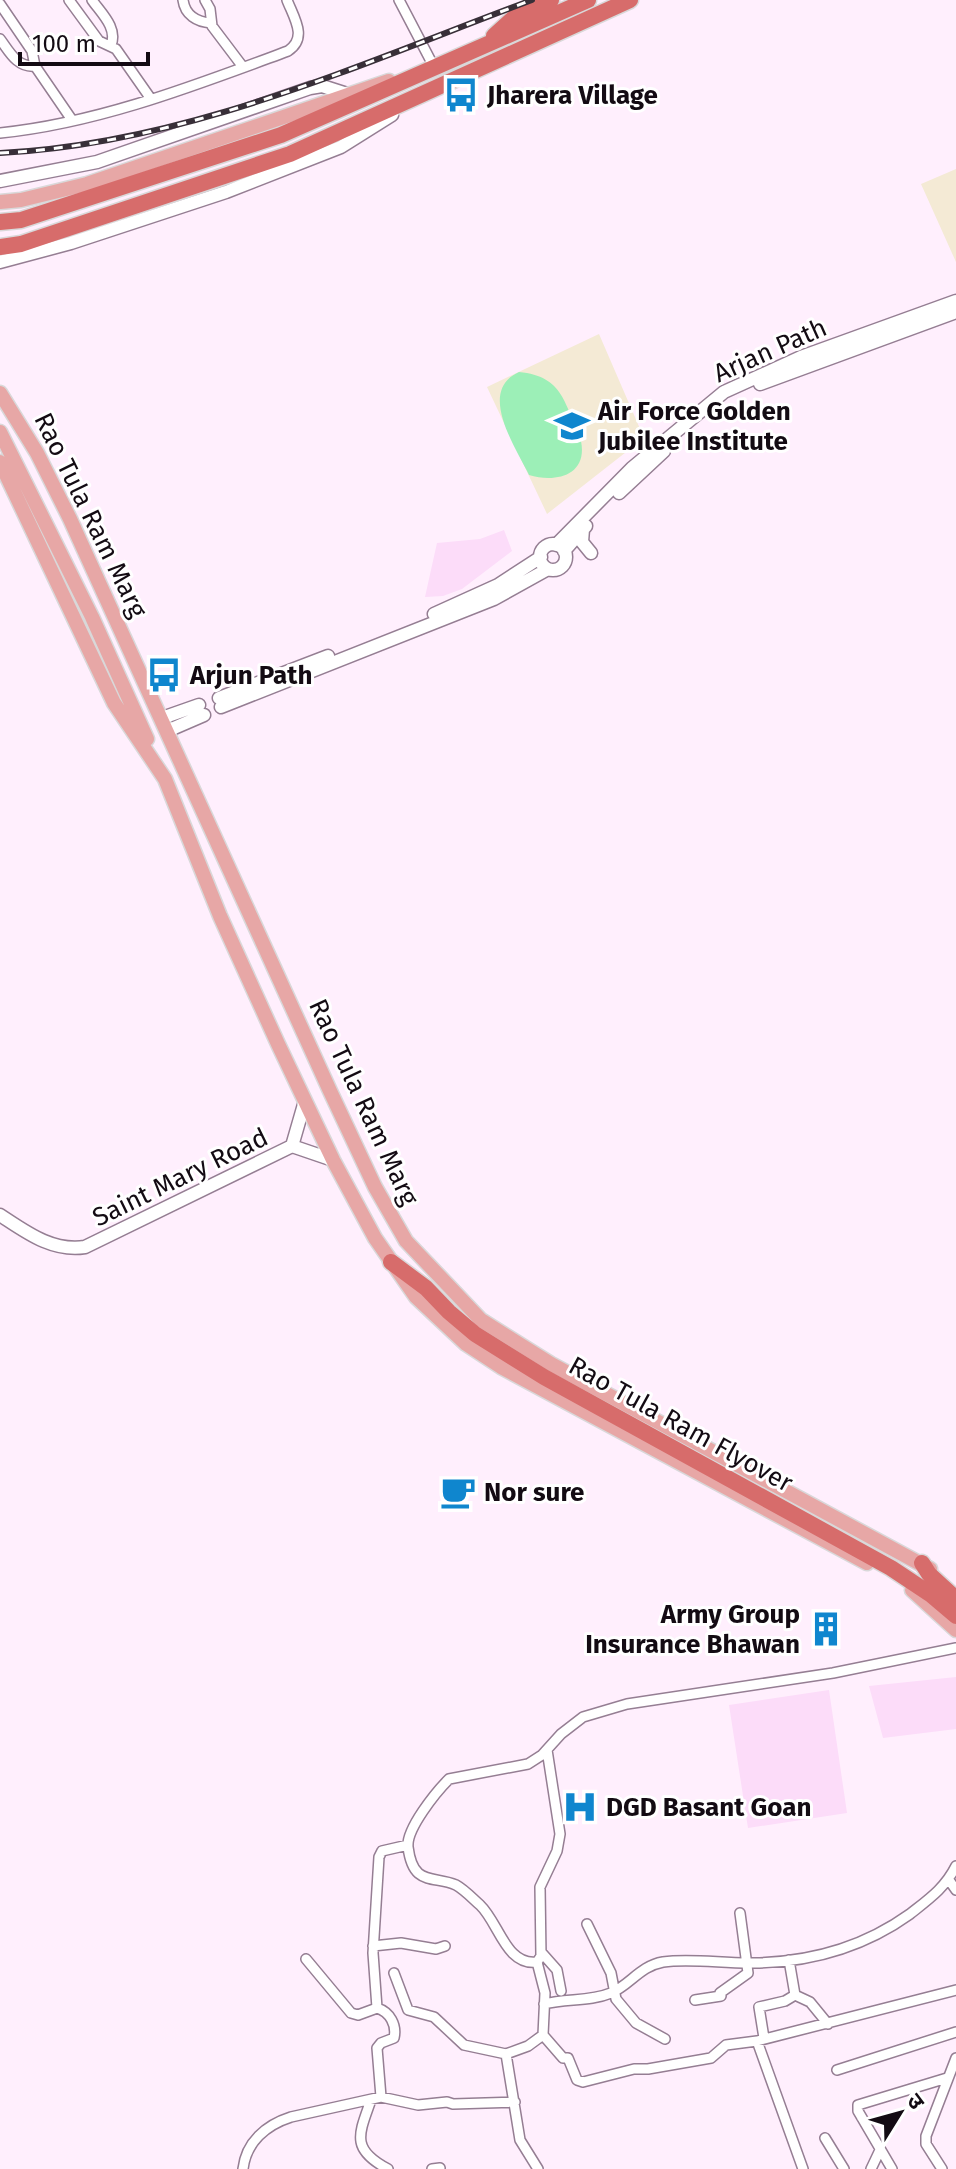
<svg xmlns="http://www.w3.org/2000/svg" width="956" height="2169" viewBox="0 0 956 2169" font-family="'Fira Sans','Noto Sans Devanagari',sans-serif">
	<style>
		.built { fill: #fcdcf9 }
		.education { fill: #f4ead5 }
		.green { fill: #9cefb7 }
		.lines { fill: none; stroke-linecap: round; stroke-linejoin: round }
		.street-casing { stroke: #957e93; stroke-width: 12 }
		.secondary-casing { stroke: #957e93; stroke-width: 15 }
		.primary-casing { stroke: #d9d8d9; stroke-width: 17 }
		.highway-casing { stroke: #d9d8d9; stroke-width: 19 }
		.street { stroke: #fff; stroke-width: 9 }
		.secondary { stroke: #fff; stroke-width: 12 }
		.primary { stroke: #e7a7a6; stroke-width: 14 }
		.highway { stroke: #d76c6b; stroke-width: 16 }
		.rail-casing { stroke: #382f38; stroke-width: 6 }
		.rail { stroke: #fff; stroke-width: 3; stroke-dasharray: 9; stroke-linecap: butt }
		.labels { text-anchor: middle; stroke-width: 6; stroke-linejoin: round; paint-order: stroke }
		.poi-label { font-size: 26px; font-weight: bold; fill: #130b13; stroke: #fff; text-anchor: start }
		.street-label { font-size: 26px; fill: #130b13; stroke: #fff }
	</style>
	<rect width="100%" height="100%" fill="#ffeffd"/>
	<path class="built" d="M504,530l8,21 -50,38 -19,7 -18,1 12,-54 43,-4z
		M956,1677v52l-73,9 -14,-52z
		M829,1690l18,123 -99,15 -19,-123z"/>
	<path class="education" d="M956,169v93l-35,-78z
		M599,334l45,104 -97,76 -60,-127z"/>
	<path class="green" d="M519,372c45,4 46,33 62,69 7,35 -26,42 -52,34 -14,-29 -52,-84 -10,-103z"/>
	<g class="lines">
		<g class="street-casing">
			<path id="street" d="M69,0l30,41 17,8 35,50
				M92,0c9,13 26,28 19,45
				M183,0c2,15 14,22 28,23
				M205,0l5,9 2,17 31,41
				M399,0l35,67
				M0,4l32,47 3,15 37,54
				M0,39c9,12 17,29 35,27
				M0,133c99,-10 196,-48 288,-82 20,-13 6,-33 -1,-51
				M949,1880l7,10
				M587,1924l24,49 5,26 20,24 29,16
				M373,1946l28,-3 35,6 9,-3
				M541,1952l16,18 4,21
				M306,1959l45,54 7,2 19,-7 -4,-55 6,-96 3,-6 26,-6
				M789,1960l6,35 15,7 18,22
				M537,1962c-31,4 -38,-39 -57,-57 -7,-6 -15,-15 -24,-20 -23,-10 -43,2 -48,-38 -2,-18 28,-55 41,-68l79,-15 14,-9 19,-21 22,-17 44,-13 206,-31 123,-25
				M394,1973l14,37 26,7 30,28 42,9 22,-8 15,-11 2,-42 -8,-31 4,-6 -1,-69 17,-36 3,-17 -13,-84
				M695,2000l26,-4 -1,-3 28,-20 -8,-60
				M544,2004c23,-6 45,-2 67,-11 19,-8 29,-27 52,-31 29,-4 62,2 92,1 56,-1 109,-16 155,-49 19,-15 35,-26 46,-48
				M377,2008c13,4 20,17 17,30l-13,5 -4,5 4,49
				M543,2035l20,23h5l9,22 6,2 51,-13h14l63,-11 15,-13 31,-4
				M764,2038l-5,-31 26,-6 10,-6
				M506,2054l14,86 18,29
				M837,2070l119,-38
				M371,2100c-12,34 -21,49 17,69
				M825,2138l19,31
				M243,2169c3,-27 23,-44 48,-52l90,-20 37,8 29,-3 6,2 62,-2
				M432,2169l8,-1
				M803,2169l-46,-128 199,-51
				M871,2169l9,-19
				M892,2169l-34,-58v-6l89,-27
				M942,2169l-16,-25v-8l30,-78"/>
		</g>
		<g class="secondary-casing">
			<path id="secondary" d="M0,181l97,-19 213,-74 12,-2 25,8
				M0,262l71,-19 155,-51 115,-45 51,-32
				M760,384l196,-72
				M619,493l45,-42
				M583,529l-1,13 9,11
				M540 557a13 13 0 1 1 26 0a13 13 0 1 1-26 0Z
				M556,545l76,-77 92,-76 77,-35 155,-56
				M564,551l22,-25
				M434,614l64,-29 43,-28
				M219,698l109,-42
				M221,707l273,-108 54,-30
				M162,718l37,-13
				M167,731l37,-16
				M292,1146l13,-45
				M0,1215c26,17 52,37 85,32l207,-101 41,14"/>
		</g>
		<g class="primary-casing">
			<path id="primary" d="M0,202l21,-2 66,-16 302,-103
				M0,393l37,60 33,66 260,572 45,96 31,54 75,79 70,44 379,205
				M0,432l92,185 55,122
				M0,462l114,241 51,76 55,137 58,128 55,116 42,78 41,59 50,47 35,23 366,196
				M912,1590l44,40"/>
		</g>
		<g class="highway-casing">
			<path id="highway" d="M494,36l23,-21 34,-15
				M0,222l21,-2 260,-85 307,-135
				M0,247l21,-3 269,-90 340,-154
				M391,1262l35,26 23,24 26,22 69,43 347,191 39,26 26,22
				M922,1563l7,11 27,25"/>
		</g>
		<use href="#street" class="street"/>
		<use href="#secondary" class="secondary"/>
		<use href="#primary" class="primary"/>
		<use href="#highway" class="highway"/>
		<g class="rail-casing">
			<path id="rail" d="M0,153c186,-9 360,-89 532,-153"/>
		</g>
		<use href="#rail" class="rail"/>
	</g>
	<defs>
		<g id="bus-bare" transform="scale(2.76)"><path d="M-5-6H5V4H4V6H2V4H-2V6H-4V4H-5ZM-3.5-4V0h7V-4ZM-3.5 1.2v1.5H-2V1.2ZM2 1.2v1.5H3.5V1.2Z" fill="#0f86ce" stroke="#fff" stroke-width="2.5" paint-order="stroke"/></g>
		<g id="school-bare" transform="scale(2.76)"><path d="M0-5L7-2L0 1L-7-2ZM-4 1L0 2.5L4 1V4Q0 6-4 4Z" fill="#0f86ce" stroke="#fff" stroke-width="2.5" paint-order="stroke"/></g>
		<g id="cafe-bare" transform="scale(2.76)"><path d="M-5.5-4.5H6V0H3Q3 3.5 0 3.5H-2.5Q-5.5 3.5-5.5 0ZM3-3.2v2h1.7v-2ZM-6 4.5H4V6H-6Z" fill="#0f86ce" stroke="#fff" stroke-width="2.5" paint-order="stroke"/></g>
		<g id="building-bare" transform="scale(2.76)"><path d="M-4-6H4V6H1V3H-1V6H-4ZM-2.5-4.3h1.7v1.8h-1.7ZM.8-4.3h1.7v1.8H.8ZM-2.5-1h1.7V.8h-1.7ZM.8-1h1.7V.8H.8Z" fill="#0f86ce" stroke="#fff" stroke-width="2.5" paint-order="stroke"/></g>
		<g id="hospital-bare" transform="scale(2.76)"><path d="M-5-5h3v3.5h4V-5h3V5h-3V1.5h-4V5h-3Z" fill="#0f86ce" stroke="#fff" stroke-width="2.5" paint-order="stroke"/></g>
	</defs>
	<g fill-rule="evenodd">
		<use href="#bus-bare" x="461" y="95"/>
		<use href="#school-bare" x="572" y="426"/>
		<use href="#bus-bare" x="164" y="675"/>
		<use href="#cafe-bare" x="458" y="1492"/>
		<use href="#building-bare" x="826" y="1629"/>
		<use href="#hospital-bare" x="580" y="1807"/>
	</g>
	<g class="labels">
		<g class="poi-label">
			<text x="487" y="104">Jharera Village</text>
			<text x="598" y="420">Air Force Golden<tspan x="598" dy="30">Jubilee Institute</tspan></text>
			<text x="190" y="684">Arjun Path</text>
			<text x="484" y="1501">Nor sure</text>
			<text x="800" y="1623" text-anchor="end">Army Group<tspan x="800" dy="30">Insurance Bhawan</tspan></text>
			<text x="606" y="1816">DGD Basant Goan</text>
		</g>
		<g class="street-label">
			<text transform="translate(770 350) rotate(-24)" y="9">Arjan Path</text>
			<text transform="translate(91 515) rotate(64)" y="9">Rao Tula Ram Marg</text>
			<text transform="translate(364 1102) rotate(65)" y="9">Rao Tula Ram Marg</text>
			<text transform="translate(180 1177) rotate(-26)" y="9">Saint Mary Road</text>
			<text transform="translate(681 1424) rotate(29)" y="9">Rao Tula Ram Flyover</text>
		</g>
	</g>
	<g transform="translate(900 2113) rotate(53)" stroke="#ffffff" stroke-width="6" paint-order="stroke">
	<path d="M0-6L14 30L0 20L-14 30Z" fill="#130b13"/>
	<text y="-12" font-size="22" font-weight="bold" text-anchor="middle" fill="#130b13">उ</text>
	</g>
	<path d="M20 52v12h128v-12" fill="none" stroke="#130b13" stroke-width="4"/>
	<text x="32" y="52" font-size="24" fill="#130b13" stroke="#ffffff" stroke-width="6" paint-order="stroke">100 m</text>
</svg>
